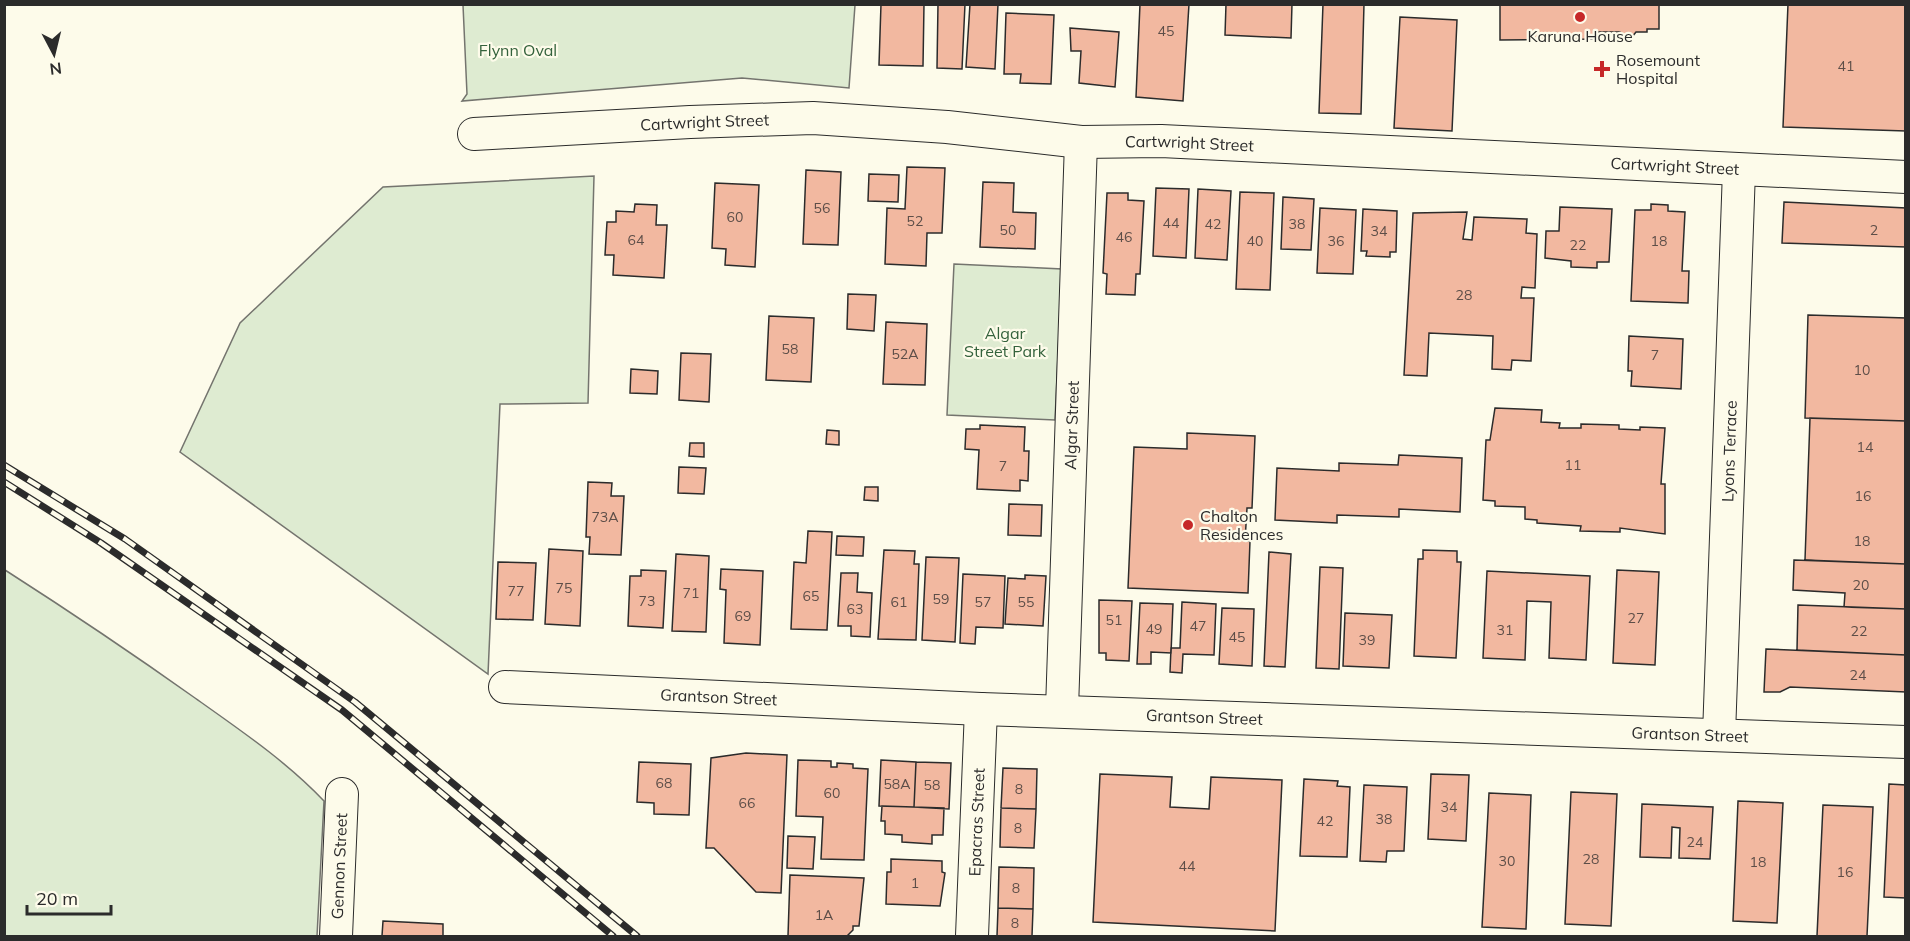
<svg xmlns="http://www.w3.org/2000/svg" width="1910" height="941" viewBox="0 0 1910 941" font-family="Mulish,sans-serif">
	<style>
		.green { fill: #deebd1; stroke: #74746e; stroke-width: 1.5 }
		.building { fill: #f2b8a0; stroke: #2b2b2b; stroke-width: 1.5 }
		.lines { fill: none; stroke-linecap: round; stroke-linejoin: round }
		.minor-casing { stroke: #2b2b2b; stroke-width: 34 }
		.minor { stroke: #fdfbea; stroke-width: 32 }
		.rail-casing { stroke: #2b2b2b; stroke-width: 7 }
		.rail { stroke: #fdfbea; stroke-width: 4.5; stroke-dasharray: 14; stroke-linecap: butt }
		.poi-dot { fill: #c62828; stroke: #fdfbea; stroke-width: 2 }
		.labels { text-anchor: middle; stroke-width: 4.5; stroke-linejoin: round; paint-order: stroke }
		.number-label { font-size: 14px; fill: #5d4e48 }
		.poi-label { font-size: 16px; fill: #2b2b2b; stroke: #fdfbea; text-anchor: start }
		.park-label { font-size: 16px; fill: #34623c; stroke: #fdfbea }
		.street-label { font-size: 16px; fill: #2b2b2b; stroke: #fdfbea }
	</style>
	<rect width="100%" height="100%" fill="#fdfbea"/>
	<path class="green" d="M463,5h392l-6,83 -107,-10 -280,23 5,-7z
		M594,176l-6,227 -88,1 -12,270 -308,-222 60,-129 143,-136z
		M954,264l108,5 -7,151 -108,-5z
		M5,570c64,41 128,84 190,128 45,32 91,63 129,103l-7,135h-312z"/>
	<path class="building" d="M881,4h43l-1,62 -44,-1z
		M938,4h27l-3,65 -25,-1z
		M970,4h28l-3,65 -29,-2z
		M1140,4h49l-6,97 -47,-4z
		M1226,4h66l-1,34 -66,-3z
		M1323,4h41l-3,110 -42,-1z
		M1500,4h159v25h-12v3h-11l-4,5 -8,1 -4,-6h-24v7l-96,1z
		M1788,4h118v127l-123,-4z
		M1006,13l48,2 -3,69 -31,-1 1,-9h-17z
		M1400,17l57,3 -5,111 -58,-3z
		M1070,28l49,4 -4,55 -36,-4 2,-32h-10z
		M907,167l38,1 -3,65h-15l-1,33 -41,-2 2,-56 18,1z
		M806,170l35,2 -3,73 -35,-1z
		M869,174l30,1 -1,27 -30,-1z
		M983,182l31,1 -1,29 23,1 -1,36 -55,-2z
		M715,183l44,2 -4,82 -30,-2 1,-16 -14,-1z
		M1156,188l33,1 -3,69 -33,-2z
		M1198,189l33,2 -4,69 -32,-2z
		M1240,192l34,1 -4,97 -34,-1z
		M1107,193h21v7l16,1 -4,73h-4l-1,21 -29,-1 1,-20 -4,-1z
		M1283,197l31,2 -3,51 -30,-1z
		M1784,202l122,6v39l-124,-4z
		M635,204l22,1 -1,20h11l-3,53 -51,-3 1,-20h-9l2,-33h9v-11l18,1z
		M1651,204l17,1v6l17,1 -3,59h7l-1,32 -57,-2 4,-91h16z
		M1560,207l52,2 -3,53h-12v6l-26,-1v-6l-26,-3 1,-27h13z
		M1320,208l36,2 -3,64 -36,-1z
		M1363,209l34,2 -1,41h-6v5l-24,-1 1,-5h-6z
		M1467,212l-4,27 9,1 2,-23 53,2 -1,14 11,1 -2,54 -13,-1 -1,11h13l-3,63 -19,-1 -1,10 -19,-1 1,-33 -64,-3 -2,43 -23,-1 9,-162z
		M848,294l28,1 -2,36 -27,-2z
		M1808,315l98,3v103l-101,-3z
		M769,316l45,2 -3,64 -45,-2z
		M886,322l41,2 -2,61 -42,-1z
		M1629,336l54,3 -2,50 -50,-3 1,-15h-4z
		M681,353l30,1 -2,48 -30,-2z
		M631,369l27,2 -1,23 -27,-1z
		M1495,408l47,2 -1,12 19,1 -1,5h22v-4l38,1v4l21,1v-3l25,1 -4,56h4v50l-45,-6v4l-40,-1 1,-5 -44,-3v-3l-12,-1v-12l-30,-1v-5l-12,-1 3,-60h4z
		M1810,418l96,3v143l-101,-4z
		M980,425l45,2 -1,24h5l-1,30 -8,-1v11l-43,-2 2,-39 -14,-1 1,-20h14z
		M827,430l12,1v14l-13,-1z
		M1187,433l68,3 -3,72h-5l-2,33h5l-2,52 -120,-5 6,-141 53,2z
		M690,443h14v14l-15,-1z
		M1399,455l63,3 -2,54 -61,-3v8l-62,-2v8l-62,-3 2,-52 62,3v-8l59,2z
		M679,467l27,1 -2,26 -26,-1z
		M588,482l24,1 -1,13h13l-3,59 -32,-1 1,-17h-4z
		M865,487h13v14l-14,-1z
		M1009,504l33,1 -1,31 -33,-1z
		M808,531l24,1 -5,98 -36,-1 3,-67 12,1z
		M837,536l27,1 -1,19 -27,-1z
		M549,549l34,2 -3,75 -35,-2z
		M884,550l31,1 -1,13h5l-3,76 -38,-1z
		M1423,550l34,1v11h4l-5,96 -42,-2 4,-97h5z
		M1269,552l22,2 -6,113 -21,-1z
		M676,554l33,2 -3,76 -34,-1z
		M926,557l33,1 -4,84 -33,-2z
		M1794,560l112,4v45l-62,-2 1,-14 -52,-3z
		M498,562l38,1 -3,57 -37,-1z
		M1320,567l23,1 -4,101 -23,-1z
		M721,569l42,2 -3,74 -36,-2 2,-53 -6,-1z
		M641,570l25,1 -3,57 -35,-2 2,-50h11z
		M1617,570l42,2 -4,93 -42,-2z
		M1487,571l103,5 -4,84 -37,-2 2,-56 -24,-1 -2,59 -42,-2z
		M841,573h17l-1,19 15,1 -2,44 -19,-1v-10h-13z
		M963,574l42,2 -2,52 -27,-1 -1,17 -15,-1z
		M1025,575l21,1 -3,50 -38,-2 3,-46 17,1z
		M1099,600l33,1 -3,60 -23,-1v-7h-7z
		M1182,602l34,2 -2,51 -31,-1 -1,19 -12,-1 1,-24h9z
		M1140,603l33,1 -2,49 -20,-1v12h-14z
		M1798,605l108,4v46l-109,-5z
		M1222,608l32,1 -2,57 -33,-2z
		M1345,613l47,2 -3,53 -46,-2z
		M1766,649l140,6v37l-116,-5 -10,5h-16z
		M746,753l41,2 -6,138 -25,-1 -42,-44h-8l5,-90z
		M798,760l33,1v6h6v-4l16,1v4l15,1 -4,91 -43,-1 2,-42 -27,-1z
		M881,760l35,2 -2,45 -35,-1z
		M639,762l52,2 -2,51 -35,-1v-11l-17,-1z
		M916,762l35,1 -2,46 -35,-2z
		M1003,768l34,1 -1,40 -35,-1z
		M1100,774l72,3 -2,30 39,2 2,-32 71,3 -7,151 -182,-9z
		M1431,774l38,1 -3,66 -38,-2z
		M1304,779l34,2 -1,5 13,1 -3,70 -47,-1z
		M1889,784l17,1v113l-22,-1z
		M1364,785l43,2 -3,64h-17l-1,11 -26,-1z
		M1571,792l46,2 -6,132 -46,-2z
		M1489,793l42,2 -5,134 -44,-2z
		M1738,801l45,2 -6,120 -44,-2z
		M1642,804l71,3 -3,52 -31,-1 1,-30 -8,-1 -1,31 -31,-1z
		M1823,805l50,2 -6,129h-50z
		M882,806l62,2 -1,27h-11v9l-30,-2v-7l-17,-1v-13h-4z
		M1001,808l35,1 -2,39 -34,-1z
		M788,836l27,1 -2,32 -26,-1z
		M891,859l51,2v11l3,1 -5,33 -54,-2 1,-32h4z
		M999,867l35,1 -1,41 -35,-1z
		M790,875l74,3 -5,48h-6v4l-6,6h-59z
		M998,908l35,1 -1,27h-35z
		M383,921l60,3v12h-61z"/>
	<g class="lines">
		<g class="minor-casing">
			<g id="minor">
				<path id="s1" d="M474,134l216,-12 123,-4 134,9 134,15 80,-1 745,36"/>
				<path id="s2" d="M505,687l476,22 925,33"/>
				<path id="s3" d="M1062,709l19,-567"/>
				<path id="s4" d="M1719,735l20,-565"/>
				<path id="s5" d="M336,936l6,-142"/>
				<path id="s6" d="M972,936l9,-227"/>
			</g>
		</g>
		<use href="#minor" class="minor"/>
		<g class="rail-casing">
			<path id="rail" d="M4,465l121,74 230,163 282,234
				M4,482l97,61 241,167 271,226"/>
		</g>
		<use href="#rail" class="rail"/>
	</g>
	<g class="poi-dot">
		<circle cx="1580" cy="17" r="6"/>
		<path d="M1599 60h6v6h6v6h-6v6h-6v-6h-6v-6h6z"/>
		<circle cx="1188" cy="525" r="6"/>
	</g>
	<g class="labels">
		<g class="number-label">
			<text x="1166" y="36">45</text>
			<text x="1846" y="71">41</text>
			<text x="822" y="213">56</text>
			<text x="735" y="222">60</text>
			<text x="915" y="226">52</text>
			<text x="1171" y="228">44</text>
			<text x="1213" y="229">42</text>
			<text x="1297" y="229">38</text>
			<text x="1008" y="235">50</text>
			<text x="1874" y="235">2</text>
			<text x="1379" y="236">34</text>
			<text x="1124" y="242">46</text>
			<text x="636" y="245">64</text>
			<text x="1255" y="246">40</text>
			<text x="1336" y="246">36</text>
			<text x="1659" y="246">18</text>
			<text x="1578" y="250">22</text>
			<text x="1464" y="300">28</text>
			<text x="790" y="354">58</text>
			<text x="905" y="359">52A</text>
			<text x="1655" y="360">7</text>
			<text x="1862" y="375">10</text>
			<text x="1865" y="452">14</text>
			<text x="1573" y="470">11</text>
			<text x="1003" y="471">7</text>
			<text x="1863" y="501">16</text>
			<text x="605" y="522">73A</text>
			<text x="1862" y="546">18</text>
			<text x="1861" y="590">20</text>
			<text x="564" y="593">75</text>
			<text x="516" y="596">77</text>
			<text x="691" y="598">71</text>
			<text x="811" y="601">65</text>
			<text x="941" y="604">59</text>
			<text x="647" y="606">73</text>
			<text x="899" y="607">61</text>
			<text x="983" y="607">57</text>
			<text x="1026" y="607">55</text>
			<text x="855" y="614">63</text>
			<text x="743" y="621">69</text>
			<text x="1636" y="623">27</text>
			<text x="1114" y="625">51</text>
			<text x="1198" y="631">47</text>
			<text x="1154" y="634">49</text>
			<text x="1505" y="635">31</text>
			<text x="1859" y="636">22</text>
			<text x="1237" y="642">45</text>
			<text x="1367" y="645">39</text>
			<text x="1858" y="680">24</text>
			<text x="664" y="788">68</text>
			<text x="897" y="789">58A</text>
			<text x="932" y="790">58</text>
			<text x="1019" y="794">8</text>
			<text x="832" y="798">60</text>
			<text x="747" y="808">66</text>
			<text x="1449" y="812">34</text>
			<text x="1384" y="824">38</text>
			<text x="1325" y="826">42</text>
			<text x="1018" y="833">8</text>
			<text x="1695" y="847">24</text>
			<text x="1591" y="864">28</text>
			<text x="1507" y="866">30</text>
			<text x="1758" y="867">18</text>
			<text x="1187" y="871">44</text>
			<text x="1845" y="877">16</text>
			<text x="915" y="888">1</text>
			<text x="1016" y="893">8</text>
			<text x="824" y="920">1A</text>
			<text x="1015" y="928">8</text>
		</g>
		<g class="poi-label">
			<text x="1580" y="42" text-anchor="middle">Karuna House</text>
			<text x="1616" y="66">Rosemount<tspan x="1616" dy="18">Hospital</tspan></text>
			<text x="1200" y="522">Chalton<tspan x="1200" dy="18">Residences</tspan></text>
		</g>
		<g class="park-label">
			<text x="518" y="56">Flynn Oval</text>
			<text x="1005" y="339">Algar<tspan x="1005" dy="18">Street Park</tspan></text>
		</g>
		<g class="street-label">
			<text dy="6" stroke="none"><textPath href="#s1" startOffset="231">Cartwright Street</textPath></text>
			<text dy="6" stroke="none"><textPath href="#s1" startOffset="717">Cartwright Street</textPath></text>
			<text dy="6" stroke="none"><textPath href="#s1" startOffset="1203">Cartwright Street</textPath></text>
			<text dy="6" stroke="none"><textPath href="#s3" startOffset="284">Algar Street</textPath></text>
			<text dy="6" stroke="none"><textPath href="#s4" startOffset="284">Lyons Terrace</textPath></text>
			<text dy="6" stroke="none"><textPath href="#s2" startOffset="214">Grantson Street</textPath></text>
			<text dy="6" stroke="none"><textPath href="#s2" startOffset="700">Grantson Street</textPath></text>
			<text dy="6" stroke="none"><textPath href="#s2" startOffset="1186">Grantson Street</textPath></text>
			<text dy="6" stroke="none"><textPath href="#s6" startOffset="114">Epacras Street</textPath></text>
			<text dy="6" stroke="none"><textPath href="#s5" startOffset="70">Gennon Street</textPath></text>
		</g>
	</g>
	<rect width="1910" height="941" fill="none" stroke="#2b2b2b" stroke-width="12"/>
	<g transform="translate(54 54) rotate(173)" stroke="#fdfbea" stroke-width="4.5" paint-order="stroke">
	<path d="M0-4.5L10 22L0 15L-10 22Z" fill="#2b2b2b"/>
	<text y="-9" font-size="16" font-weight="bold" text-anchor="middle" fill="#2b2b2b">N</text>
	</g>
	<path d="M27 905v9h84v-9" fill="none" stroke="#2b2b2b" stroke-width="3"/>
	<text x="36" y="905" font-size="18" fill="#2b2b2b" stroke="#fdfbea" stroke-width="4.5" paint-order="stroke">20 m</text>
</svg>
